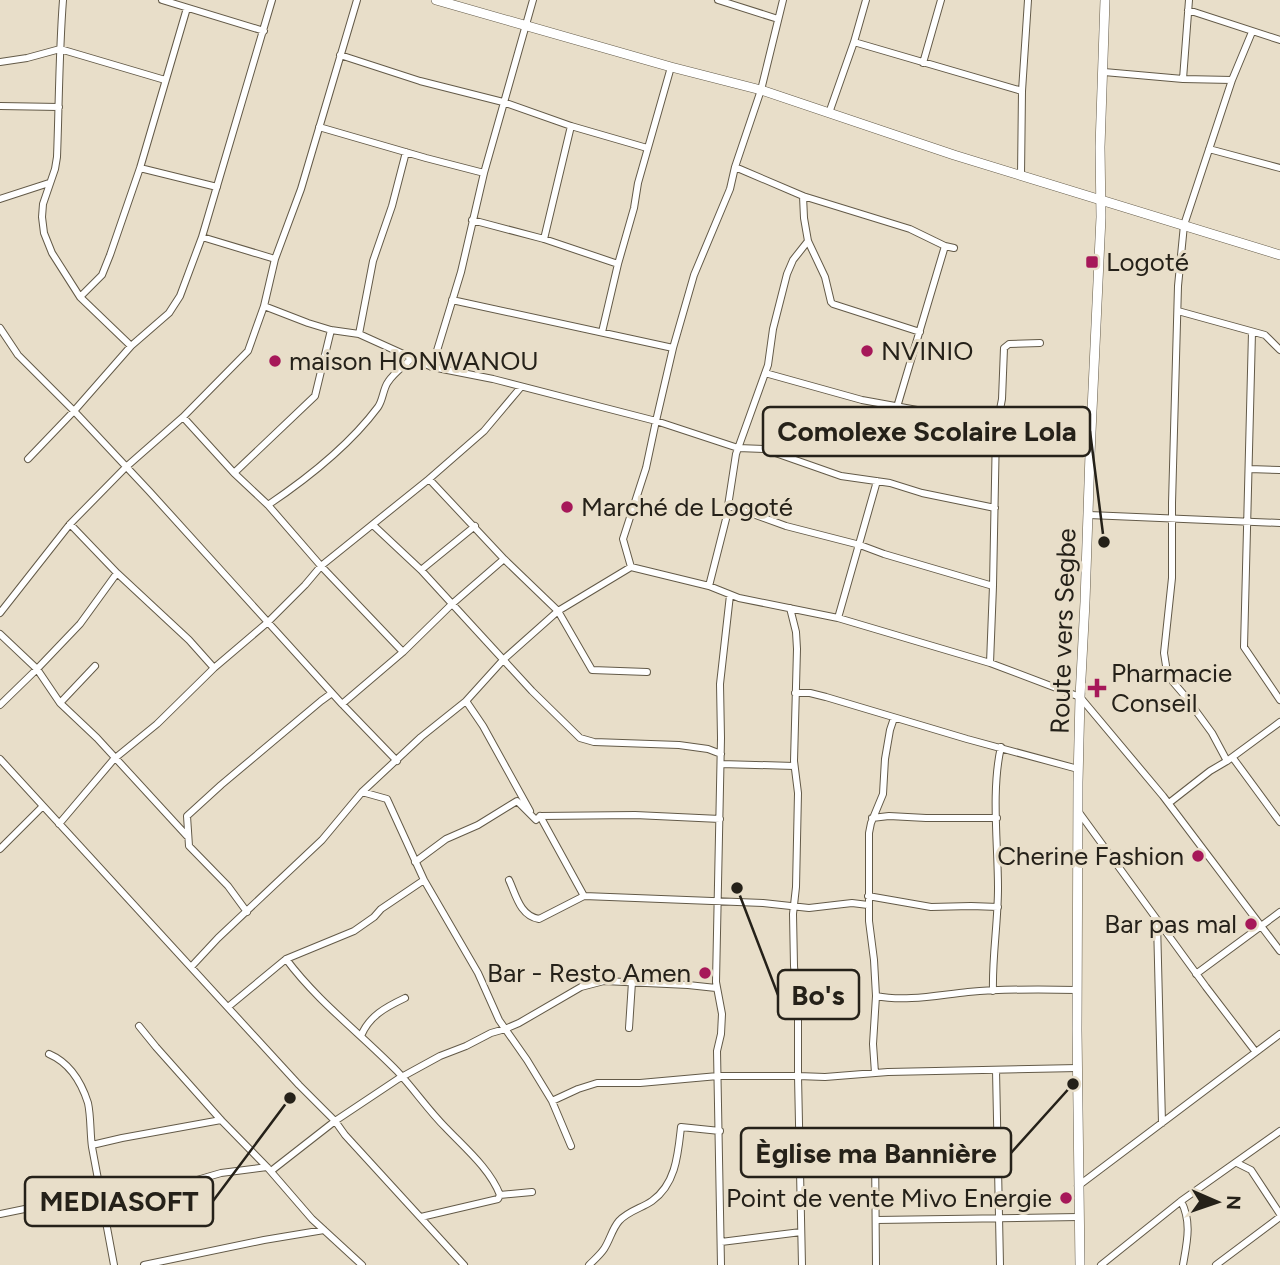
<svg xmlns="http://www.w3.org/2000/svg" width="1280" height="1265" viewBox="0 0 1280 1265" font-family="Figtree,sans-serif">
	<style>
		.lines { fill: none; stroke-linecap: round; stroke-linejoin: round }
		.street-casing { stroke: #635a48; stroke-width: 8 }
		.secondary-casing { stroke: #635a48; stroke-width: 10 }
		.street { stroke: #fff; stroke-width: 6 }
		.secondary { stroke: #fff; stroke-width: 9 }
		.poi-dot { fill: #a61859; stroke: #e8dec9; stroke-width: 2.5 }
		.labels { text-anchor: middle; stroke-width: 6; stroke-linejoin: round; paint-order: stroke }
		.poi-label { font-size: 26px; fill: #252119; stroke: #e8dec9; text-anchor: start }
		.street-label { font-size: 26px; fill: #252119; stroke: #e8dec9 }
		.leader { fill: none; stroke: #252119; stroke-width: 2.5 }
		.callout-dot { fill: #252119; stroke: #e8dec9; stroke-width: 2.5 }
		.callout { fill: #e8dec9; stroke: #252119; stroke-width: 2.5 }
		.callout-label { font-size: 28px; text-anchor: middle; font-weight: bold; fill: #252119 }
	</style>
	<rect width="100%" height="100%" fill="#e8dec9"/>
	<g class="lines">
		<g class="street-casing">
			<path id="street" d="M63,0c-4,52 -4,105 -6,157l-2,12 -12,35 -1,13 2,16 8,20 28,44 51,49
				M162,0l102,31
				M357,0l-56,189 -26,70 -11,47 44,17 23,7 28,4 73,33 61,12 163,42 82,27 26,1 77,27 49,7 32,10 73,15
				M718,0l60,19
				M1188,10l92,30
				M1252,32l-20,48 -48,145 -6,61 -6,217v75l-8,75 3,19 6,10 12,14 27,37 15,28 53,-39
				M854,42l168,49
				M340,55l80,26 83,21 68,24 76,22
				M0,62l27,-4 33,-9 105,31
				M923,63l18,-63
				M1104,72l79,7 49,1
				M1183,79l6,-79
				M0,106l59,1
				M829,113l25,-71 12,-42
				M319,127l107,31 58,15
				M1209,149l71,19
				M735,167l68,29 107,33 35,17 9,2
				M140,168l77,19
				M1021,175l1,-84 6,-91
				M803,196l1,22 4,23 17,36 6,25 2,2 87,28
				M0,199l49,-16
				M472,220l72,19 74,25
				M202,237l73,22
				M544,239l27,-113
				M80,297l22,-22 8,-20 30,-87 47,-160
				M452,300l221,48
				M1178,311l87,24 15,15
				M0,328l18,27 56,56 75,80 193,213 55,57
				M602,332l16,-68 16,-56 4,-25 33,-116
				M1252,332l-8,315 36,53
				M359,334l14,-73 19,-55 14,-54
				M432,367l29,-95 23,-99 49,-173
				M765,373l97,27 55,10 79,20 95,5
				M897,407l48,-161
				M183,417l51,56 34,32 53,61 82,86
				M28,459l46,-48 57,-65 38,-33 11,-17 22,-59 70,-237
				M1249,469l31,1
				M234,473l81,-77 16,-66
				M429,479l75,80 54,52 34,59 55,2
				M268,505c40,-27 81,-59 110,-98 5,-7 5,-18 10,-25 6,-9 16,-16 23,-23
				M728,505l58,21 74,19 24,9 109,32
				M1089,515l191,8
				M373,525l48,45 111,121 48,47 14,4 85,3 29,4 13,5
				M631,567l-8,-28 23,-71 10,-47 17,-73 21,-73 36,-86 5,-22 26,-77 22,-90
				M421,570l54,-44
				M117,573l72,67 25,28
				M709,586l17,-67 10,-65 32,-89 5,-36 14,-55 6,-14 15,-19
				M790,608l6,24 1,17 -3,112 4,32 -2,94 -3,27 1,52 4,44v66l4,189
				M0,613l70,-89 56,-57 57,-50 65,-66 16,-45
				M838,618l39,-137
				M0,634l37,35 23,34 37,35 90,98
				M990,663l3,-77 3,-156 6,-31 2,-51 5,-4 31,-1
				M795,693h15l16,4 141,42 111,30
				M466,701l17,25 47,85
				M60,703l35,-37
				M342,704l61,-52 49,-48 52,-45
				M0,705l37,-36 43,-45 37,-51 -47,-49
				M1233,758l47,64
				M0,759l299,326 36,36 10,14 119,130
				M721,764l73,2
				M362,792l25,7 37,81 54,93 21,47 28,40 25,41 26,-12 19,-6h43l78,-7h80l27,1 63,-5 190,-4
				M1169,803l41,-32 17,-10
				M1078,811l128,176 49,64
				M540,816l95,-1 85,4
				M872,818l17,-2 37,2h71
				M59,824l55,-65 43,-35 57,-56 54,-46 37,-37 16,-19 108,-87 55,-48 37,-44
				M0,849l43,-43
				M415,862l31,-23 32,-14 39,-24 19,19 4,-4 44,80 179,7 46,5 43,-5 16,2
				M509,880c7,15 11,36 30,39l45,-23
				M868,896l63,11 40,-1 27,1
				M247,912l-19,-26 -39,-40 -2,-30 34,-31 100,-84 11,-8
				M1157,922l5,201
				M286,959c32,43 74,74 111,112 17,18 31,39 49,57 19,20 44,41 54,67
				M191,967l27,-29 104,-98 40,-48 59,-55 45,-36 38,-42 54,-48 73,-44 78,19 30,12 99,20 152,45 90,34 83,99 117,155
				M1196,974l84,-62
				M993,991c-1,-34 5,-68 5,-103 0,-44 -7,-98 3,-141
				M876,996c30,6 62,-1 92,-4 36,-3 73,-3 109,-2
				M228,1007l58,-48 68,-28 20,-14 7,-8 43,-29
				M139,1026l17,21 65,73 46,47 45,52 50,46
				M629,1028l3,-46
				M361,1036c8,-20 25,-29 44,-38
				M49,1054c21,9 32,27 39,49 3,14 2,30 4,44 7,39 15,79 22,118
				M996,1070l4,195
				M875,1073l-2,-29 3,-48 -2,-36 -5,-39v-88l2,-10 12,-29 2,-35 5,-29 4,-12
				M552,1101l19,45
				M92,1145l30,-7 99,-18
				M875,1147l1,118
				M800,1149l198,-3
				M1237,1163l14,7 29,44
				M271,1171l64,-50 63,-42 42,-23 26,-10 25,-13 14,-4 14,-6 62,-36 23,-6 84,4 28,3
				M1078,1186l202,-152
				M1181,1201c11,21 6,41 2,64
				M0,1214l49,-10 52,-8h22l26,-2 72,-21 46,-6
				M421,1217l77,-18 2,-4 32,-3
				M876,1220l203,-3
				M721,1242l80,-10
				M144,1265l120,-25 60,-10
				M589,1265c5,-5 11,-10 15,-16 6,-9 8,-20 15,-28 9,-10 23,-13 33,-20 24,-17 26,-47 29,-74l39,4
				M721,1265l-4,-214 4,-17 1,-20 -6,-32 5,-244 -1,-54 10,-89
				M1101,1265l80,-64 99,-70
				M1216,1265l64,-48"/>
		</g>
		<g class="secondary-casing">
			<path id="secondary" d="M436,0l235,67 90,23 193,65 326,100
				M1080,1265l-3,-235 1,-248 2,-85 5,-95 5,-148 11,-237 -1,-70 5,-147"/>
		</g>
		<use href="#street" class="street"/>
		<use href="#secondary" class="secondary"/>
	</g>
	<g class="poi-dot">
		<rect x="1085" y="255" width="14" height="14" rx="3.5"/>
		<circle cx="867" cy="351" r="7"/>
		<circle cx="275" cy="361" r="7"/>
		<circle cx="567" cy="507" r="7"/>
		<path d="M1093.5 677.5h7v7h7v7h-7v7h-7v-7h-7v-7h7z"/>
		<circle cx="1198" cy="856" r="7"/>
		<circle cx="1251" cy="924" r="7"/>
		<circle cx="705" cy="973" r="7"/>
		<circle cx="1066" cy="1198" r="7"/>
	</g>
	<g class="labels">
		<g class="poi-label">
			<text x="1106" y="271">Logoté</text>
			<text x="881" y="360">NVINIO</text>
			<text x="289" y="370">maison HONWANOU</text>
			<text x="581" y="516">Marché de Logoté</text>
			<text x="1111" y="682">Pharmacie<tspan x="1111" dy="30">Conseil</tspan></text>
			<text x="1184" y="865" text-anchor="end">Cherine Fashion</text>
			<text x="1237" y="933" text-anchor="end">Bar pas mal</text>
			<text x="691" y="982" text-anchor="end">Bar - Resto Amen</text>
			<text x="1052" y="1207" text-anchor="end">Point de vente Mivo Energie</text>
		</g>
		<g class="street-label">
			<text transform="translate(1063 631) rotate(-88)" y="9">Route vers Segbe</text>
		</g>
	</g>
	<path class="leader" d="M1104 542L1090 431M737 888L778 995M1073 1084L1011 1153M290 1098L213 1201"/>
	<g class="callout-dot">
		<circle cx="1104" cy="542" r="7"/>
		<circle cx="737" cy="888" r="7"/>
		<circle cx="1073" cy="1084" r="7"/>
		<circle cx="290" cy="1098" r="7"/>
	</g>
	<g class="callout">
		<rect x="763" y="407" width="327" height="49" rx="7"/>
		<rect x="778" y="970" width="81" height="49" rx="7"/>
		<rect x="741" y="1128" width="270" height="49" rx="7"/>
		<rect x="25" y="1177" width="188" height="49" rx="7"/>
	</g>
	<g class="callout-label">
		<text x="927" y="441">Comolexe Scolaire Lola</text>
		<text x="818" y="1005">Bo's</text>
		<text x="876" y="1163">Èglise ma Bannière</text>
		<text x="119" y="1211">MEDIASOFT</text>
	</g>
	<g transform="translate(1217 1202) rotate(92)" stroke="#e8dec9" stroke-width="5" paint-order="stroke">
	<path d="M0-5L12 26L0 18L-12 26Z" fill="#252119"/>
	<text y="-10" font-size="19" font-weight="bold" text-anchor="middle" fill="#252119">N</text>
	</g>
</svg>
